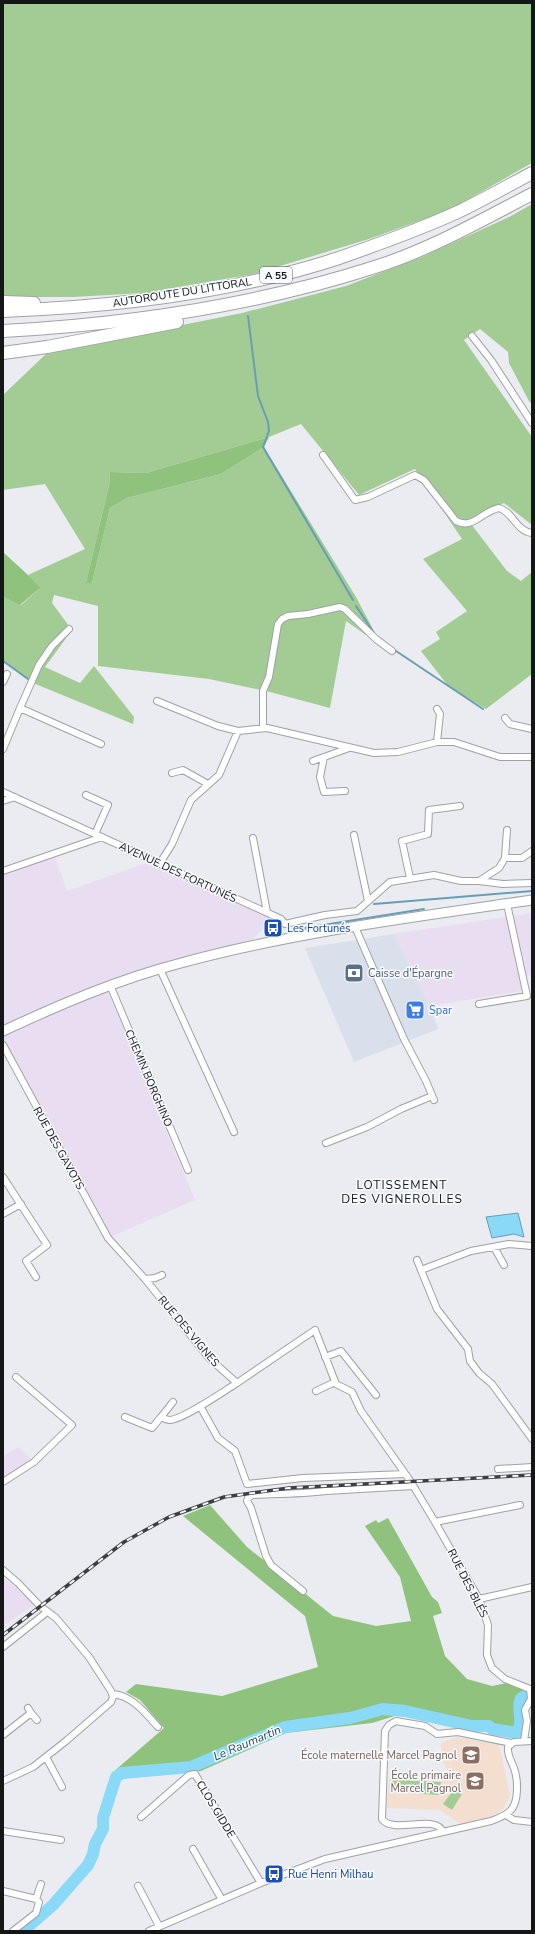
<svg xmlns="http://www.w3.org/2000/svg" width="535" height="1934" viewBox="0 0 535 1934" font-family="'Nunito Sans',sans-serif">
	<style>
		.built { fill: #dae0eb }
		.industrial { fill: #e9ddf1 }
		.education { fill: #f3ded0 }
		.green { fill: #a3cc95 }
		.forest { fill: #8fc27c }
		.water { fill: #8ad9f7; stroke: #679eb4 }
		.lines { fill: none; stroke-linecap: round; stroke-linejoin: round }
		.stream { stroke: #679eb4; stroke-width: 2 }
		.river { stroke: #8ad9f7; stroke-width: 12 }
		.street-casing { stroke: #9fa1a5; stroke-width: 8 }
		.secondary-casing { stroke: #9fa1a5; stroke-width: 11 }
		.highway-casing { stroke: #9fa1a5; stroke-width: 14 }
		.street { stroke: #fff; stroke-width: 6 }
		.secondary { stroke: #fff; stroke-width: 9 }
		.highway { stroke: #fff; stroke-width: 12 }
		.rail-casing { stroke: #3d3e40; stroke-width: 3.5 }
		.rail { stroke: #f7fafe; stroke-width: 2; stroke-dasharray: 6; stroke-linecap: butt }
		.labels { text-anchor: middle; stroke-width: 3; stroke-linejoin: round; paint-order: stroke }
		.shield { fill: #f7fafe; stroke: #595a5c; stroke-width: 1 }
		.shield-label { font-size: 10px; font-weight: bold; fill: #151617 }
		.street-label { font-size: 11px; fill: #151617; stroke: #f7fafe }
		.transit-label { font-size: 11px; fill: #164399; stroke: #f7fafe; text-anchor: start }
		.service-label { font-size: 11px; fill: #4e5e75; stroke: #f7fafe; text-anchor: start }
		.shop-label { font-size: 11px; fill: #366cbe; stroke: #f7fafe; text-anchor: start }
		.education-label { font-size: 11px; fill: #785e54; stroke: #f7fafe; text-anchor: end }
		.neighbourhood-label { font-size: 12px; letter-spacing: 1px; fill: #151617; stroke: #f7fafe }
		.water-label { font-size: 12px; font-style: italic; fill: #1f4d5d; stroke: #f7fafe }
	</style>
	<rect width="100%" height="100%" fill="#eaecf1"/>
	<path class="built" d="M394,934l36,72 8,23 -84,33 -49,-114z"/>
	<path class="industrial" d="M55,857l12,34 82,-29 124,56 -28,30 -139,39 89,213 -87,38 -105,-193v-171z
		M532,913v61l-5,1 -5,16 -92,15 -36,-72z
		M19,1447l15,15 -31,20v-26z
		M3,1577l32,27 -32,22z"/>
	<path class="education" d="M457,1737l42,7 11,52 -6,13 -14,8 -30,7 -20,-14 -54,-2 3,-29 52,2 7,-1v-9l-5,-9v-7h-2v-12z"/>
	<path class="green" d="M3,3h529v160l-83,47 -80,29 -115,35 -110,19 -71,4h-70z
		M532,204v197l-2,2 -21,-40 -1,-11 -28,-23 -16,11 68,97v88l-28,-22 -36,17 39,51 14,10 11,-9v102l-46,35 -37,-22 -28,-36 19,-12 -4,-7 31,-21 -44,-52 39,-20 -47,-70 -56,26 -58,-71 -32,13 -123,36 -36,-1 -1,13 -23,98h6l18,-75 17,-10 94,-24 43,-27 92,150 19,36 20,18 -2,3 -47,-33 -16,87 -60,-16 -61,-13 -111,-13v-60l-44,-11 -2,8 20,27 -27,37 35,16 14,-17 40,51 -1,7 -100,-41 -30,-22v-64l18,8 18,-16 -11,-14 57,-26 -40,-65 -42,6v-95l45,-43 194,-39 104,-27 76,-29 89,-41z
		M392,1780l29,1v11l-29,-1z
		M424,1781l17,1 -1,13 -17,-1z
		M454,1789l8,5 -10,16 -9,-6z"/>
	<path class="forest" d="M269,437l-5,10 -43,27 -94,24 -17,10 -18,75h-6l23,-98 1,-13 36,1z
		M3,552l25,23 12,13 -20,17 -17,-8z
		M210,1505l37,42 86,69 43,10 35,-5 -11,-44 -35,-51 11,-6 2,3 10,-5 44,79 6,5 4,11 -9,3 12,40 22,23 25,7 15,-3 20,6 -1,13 -8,35 -120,-22 -26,8 -86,10 -85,38 -82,8 -7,-6 52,-45 -24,-28 -14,-8 10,-8 86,12 96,-29 -13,-51 -122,-100z"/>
	<path class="water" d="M518,1213l6,24 -10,-3 -22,4 -6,-21z"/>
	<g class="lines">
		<path class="stream" d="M248,316l10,80 10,26 1,9 -6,16 90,153
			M356,606l18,27
			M393,649l90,60
			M3,661l25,18
			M374,904l158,-13
			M298,929l126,-20"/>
		<path class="river" d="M23,1931l30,-26 35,-40 5,-11 2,-10 8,-15v-11l13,-41 6,-4 69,-6 94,-40 65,-9 33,-9 22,2 67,15h17l3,3 25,4c1,-3 3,-7 3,-10 2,-8 -8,-31 12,-26"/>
		<g class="street-casing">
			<path id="street" d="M472,336l19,24 41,63
				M323,455l32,45 13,-3 47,-22 9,5 32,41c17,9 26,-10 43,-13 14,4 17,23 33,25
				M3,682l4,-8
				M157,701l61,25 20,5 29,-3 107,25 24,-1 39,-10h17l46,15h32
				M20,708l19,-43 13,-19 17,-17
				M437,709l3,5 -3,28
				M505,718l5,6 22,5
				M263,728v-37l6,-14 9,-53 4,-5 6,-3 20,-2 32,-7 5,2 31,30 16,12
				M3,749l17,-41 81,36
				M324,757l-4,20 4,15 21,-1
				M313,761l36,-13
				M172,773l11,-3 25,14
				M3,792l278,127 4,5 40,-9 32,-4 33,-29 44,-7 27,6h18l20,-13 6,-10h17l10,-7
				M86,795l22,10 -13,29
				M3,801l12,-4
				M354,835l14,66
				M253,838l14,74
				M505,858l2,-28
				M160,863l12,-19 19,-44 28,-25 19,-44
				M3,871l99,-34
				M410,878l-8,-37 26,-7 1,-24 31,-4
				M479,881l24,3 29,-1
				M355,927l49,112 22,42 8,19
				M160,969l74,163
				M110,985l78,185
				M479,1004l48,-8 -20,-92
				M3,1045l105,193 37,41 10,-1 7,-3
				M326,1143l41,-16 34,-18 31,-13
				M3,1177l44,68 -21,16 10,16
				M3,1214l18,-10
				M532,1246l-23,-2 -38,7 -50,19 16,39 31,40 2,12 9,12 13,11 40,55
				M494,1247l10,18
				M417,1260l4,10
				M145,1279l64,79 28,25 78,-53 21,54 16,8 9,19 50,71 24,40 44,77 9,26 -1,30 5,13 13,11 25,10 1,10 -6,11 2,11 -3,20
				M325,1357l16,-6 35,44
				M316,1391l19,-9
				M200,1406l18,32 17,13 12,33 56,-6 102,-4
				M125,1417l27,11 9,-11c3,2 6,3 9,3 14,-1 54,-29 67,-37
				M161,1417l12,-15
				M498,1469l34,-2
				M3,1482l31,-20 38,-37 -56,-48
				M435,1522l85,-17
				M3,1570l15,13 22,23 16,12 33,39 22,34 2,6 -2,5 -45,39 -33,26 -30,14
				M303,1591l-32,-26 -5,-9 -15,-48 -4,-7 1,-3 4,-3c24,-1 50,-1 74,-4l87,-5
				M479,1599l53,-12
				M3,1647l44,-35
				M113,1694c20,2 32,19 45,33
				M31,1713l6,7
				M3,1735l28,-22 -3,-5
				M46,1757l16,30
				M506,1815l8,5 18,2
				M141,1817l48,-42 6,-1 66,109
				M3,1831l58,9
				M443,1832c-7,-19 -50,3 -61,-13l3,-88 4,-6 7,-4 29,5 12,8 21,-2 53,11
				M193,1849l29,51
				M138,1886l21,40
				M3,1891l33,8 3,3 -3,11 -23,18
				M36,1899l5,-15
				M149,1931l112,-48 64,-24 166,-38c7,-3 15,-5 20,-11 8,-9 7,-31 3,-42 -3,-8 -7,-13 -6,-21l6,-5 18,-1"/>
		</g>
		<g class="secondary-casing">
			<path id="secondary" d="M3,1031c58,-27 116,-52 178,-68 114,-31 234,-46 351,-63"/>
		</g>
		<g class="highway-casing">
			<path id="highway" d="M3,302l31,1
				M3,311c112,-4 229,-18 336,-53 40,-14 82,-29 121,-47 24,-12 48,-25 72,-38
				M3,331c127,-7 251,-25 372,-64 54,-17 107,-47 157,-73
				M3,353l44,-6 130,-25"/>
		</g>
		<use href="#street" class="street"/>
		<use href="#secondary" class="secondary"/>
		<use href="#highway" class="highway"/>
		<g class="rail-casing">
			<path id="rail" d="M3,1635l121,-93 45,-25 55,-20 65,-9 243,-13"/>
		</g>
		<use href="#rail" class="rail"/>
	</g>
	<defs>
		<g id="bus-square" transform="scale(1)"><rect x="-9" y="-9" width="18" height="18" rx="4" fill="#1a4fb4" stroke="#f7fafe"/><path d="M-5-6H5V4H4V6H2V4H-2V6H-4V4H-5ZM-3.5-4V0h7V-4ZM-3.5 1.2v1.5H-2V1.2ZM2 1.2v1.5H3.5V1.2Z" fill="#fff"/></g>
		<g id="bank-square" transform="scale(1)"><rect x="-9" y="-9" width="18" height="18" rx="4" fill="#5c6f8a" stroke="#f7fafe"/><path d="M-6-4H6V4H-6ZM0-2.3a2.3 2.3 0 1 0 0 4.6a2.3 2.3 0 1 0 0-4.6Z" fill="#fff"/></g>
		<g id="supermarket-square" transform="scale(1)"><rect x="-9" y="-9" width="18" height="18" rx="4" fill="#3f7fe0" stroke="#f7fafe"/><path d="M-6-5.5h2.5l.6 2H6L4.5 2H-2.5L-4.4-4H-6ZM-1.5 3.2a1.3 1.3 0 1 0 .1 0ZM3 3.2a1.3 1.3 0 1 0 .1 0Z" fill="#fff"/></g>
		<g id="school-square" transform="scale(1)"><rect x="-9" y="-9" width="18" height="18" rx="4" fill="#8d6e63" stroke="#f7fafe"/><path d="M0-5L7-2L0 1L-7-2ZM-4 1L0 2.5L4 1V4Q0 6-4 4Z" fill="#fff"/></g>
	</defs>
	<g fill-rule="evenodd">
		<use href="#bus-square" x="273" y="928"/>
		<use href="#bank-square" x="354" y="973"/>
		<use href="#supermarket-square" x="415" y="1010"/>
		<use href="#school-square" x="471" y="1755"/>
		<use href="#school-square" x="475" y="1781"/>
		<use href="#bus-square" x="274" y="1874"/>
	</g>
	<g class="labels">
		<rect class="shield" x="260" y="267" width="32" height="16" rx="3"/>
		<g class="shield-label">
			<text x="276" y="279">A 55</text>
		</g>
		<g class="street-label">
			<text transform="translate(182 292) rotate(-9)" y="4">AUTOROUTE DU LITTORAL</text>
			<text transform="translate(178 872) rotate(25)" y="4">AVENUE DES FORTUNÉS</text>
			<text transform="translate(149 1078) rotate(67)" y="4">CHEMIN BORGHINO</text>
			<text transform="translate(59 1148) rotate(61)" y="4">RUE DES GAVOTS</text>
			<text transform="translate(189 1331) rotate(50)" y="4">RUE DES VIGNES</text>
			<text transform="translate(468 1583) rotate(63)" y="4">RUE DES BLÉS</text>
			<text transform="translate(216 1809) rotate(59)" y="4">CLOS GIDDE</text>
		</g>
		<g class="transit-label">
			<text x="287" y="932">Les Fortunés</text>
			<text x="288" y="1878">Rue Henri Milhau</text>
		</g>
		<g class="service-label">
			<text x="368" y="977">Caisse d'Épargne</text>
		</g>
		<g class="shop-label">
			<text x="429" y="1014">Spar</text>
		</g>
		<g class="education-label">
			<text x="457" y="1759">École maternelle Marcel Pagnol</text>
			<text x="461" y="1779">École primaire<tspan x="461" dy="13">Marcel Pagnol</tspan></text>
		</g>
		<g class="neighbourhood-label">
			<text x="402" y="1189">LOTISSEMENT<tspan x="402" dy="14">DES VIGNEROLLES</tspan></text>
		</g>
		<g class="water-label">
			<text transform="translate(247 1743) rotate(-23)" y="4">Le Raumartin</text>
		</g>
	</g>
	<rect width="535" height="1934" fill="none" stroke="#151617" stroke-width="8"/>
</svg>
